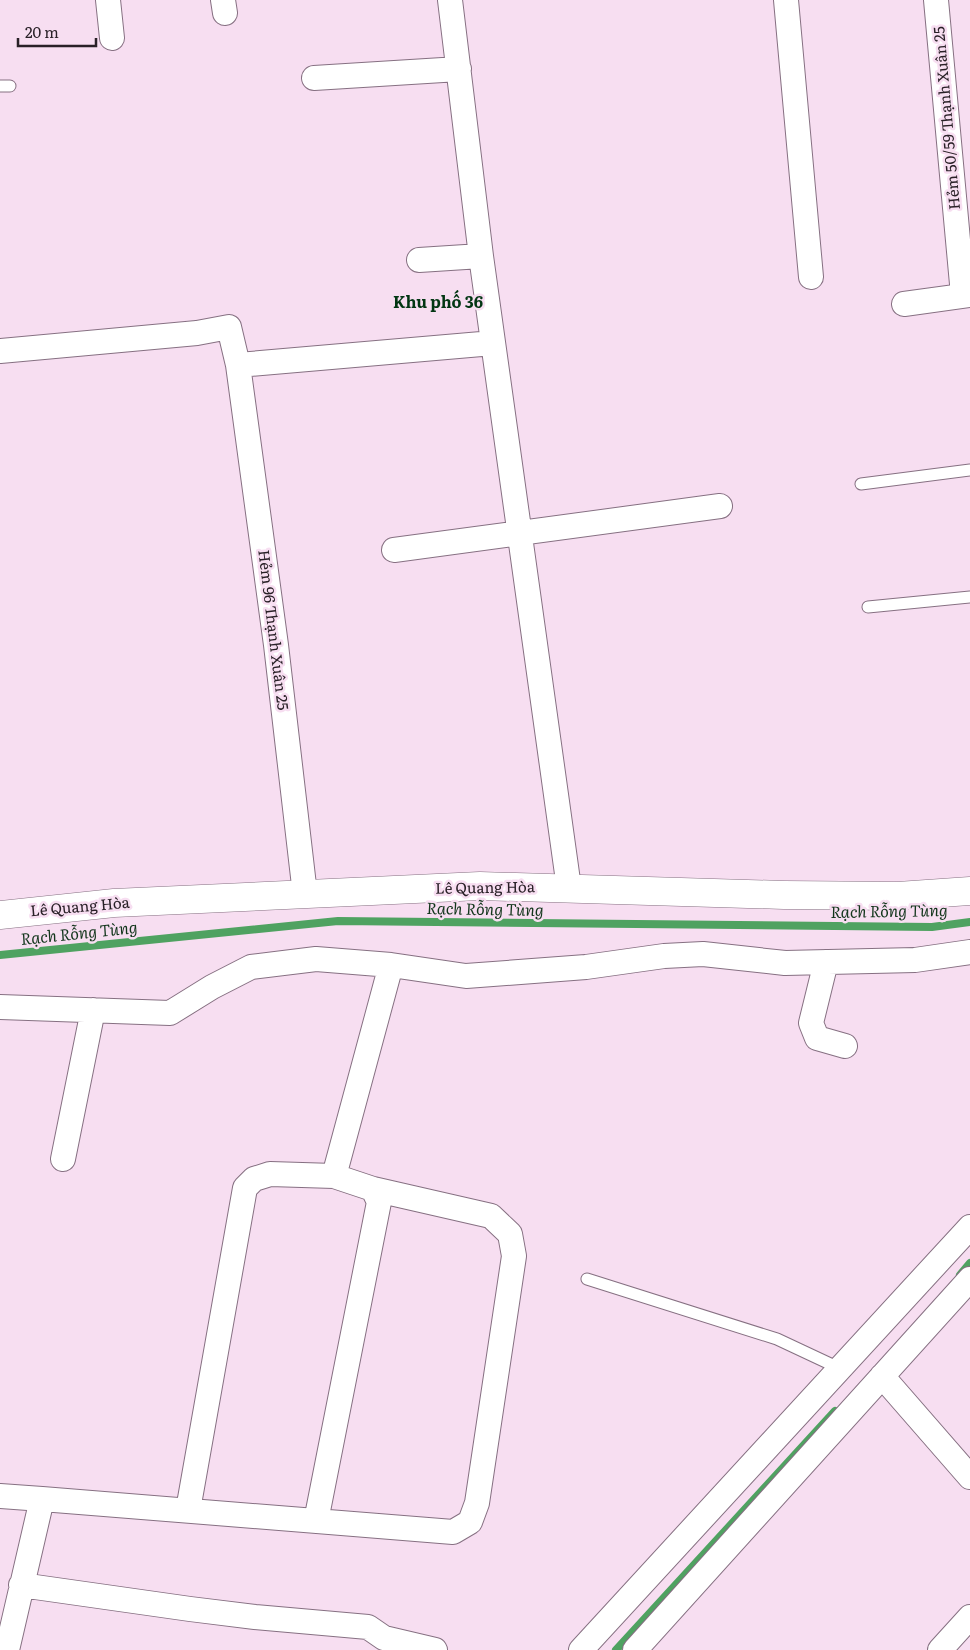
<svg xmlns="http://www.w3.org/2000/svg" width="970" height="1650" viewBox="0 0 970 1650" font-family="Literata,serif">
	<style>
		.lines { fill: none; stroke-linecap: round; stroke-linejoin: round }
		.stream { stroke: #4fa261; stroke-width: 8 }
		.service-casing { stroke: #867082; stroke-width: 13 }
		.minor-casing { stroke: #867082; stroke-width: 26 }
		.tertiary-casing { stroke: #867082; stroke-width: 29 }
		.service { stroke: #fff; stroke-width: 11 }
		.minor { stroke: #fff; stroke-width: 24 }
		.tertiary { stroke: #fff; stroke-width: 28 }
		.labels { text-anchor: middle; stroke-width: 5; stroke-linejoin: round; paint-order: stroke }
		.street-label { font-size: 15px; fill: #292027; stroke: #f7def1 }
		.neighbourhood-label { font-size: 16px; font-weight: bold; fill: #023613; stroke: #f7def1 }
		.water-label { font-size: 16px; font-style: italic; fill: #13361c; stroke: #f7def1 }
	</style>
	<rect width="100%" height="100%" fill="#f7def1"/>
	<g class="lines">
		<path class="stream" d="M0,955l338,-34 594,6 38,-5
			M960,1275l10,-12
			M616,1650l219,-239"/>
		<g class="service-casing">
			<path id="service" d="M0,86h10
				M861,484l109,-14
				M868,607l102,-10
				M587,1279l190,60 64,30"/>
		</g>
		<g class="minor-casing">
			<path id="minor" d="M108,0l4,38
				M223,0l2,13
				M450,0l31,256 88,632
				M786,0l25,277
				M936,0l27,295
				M314,78l145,-9
				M419,260l62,-4
				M904,304l66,-9
				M0,351l197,-18 32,-6 9,38 38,280 29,249
				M238,365l255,-22
				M394,550l326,-44
				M826,962l-15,61 6,15 28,8
				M0,1007l170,6 42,-26 39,-20 65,-8 75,6 75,11 120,-9 78,-11 39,-2 82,9 130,-3 55,-8
				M63,1159l30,-149
				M334,1176l57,-211
				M882,1376l88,101
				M0,1496l42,3
				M188,1510l57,-322 9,-9 16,-5 64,2 39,13 6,13 -63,319
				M21,1585l169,24 65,8 113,10 16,11 51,12
				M7,1650l35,-151 411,33 17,-10 7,-19 37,-247 -4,-22 -19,-18 -118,-27
				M581,1650l389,-423
				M635,1650l335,-371
				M940,1650l30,-33"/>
		</g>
		<g class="tertiary-casing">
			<path id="tertiary" d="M0,915l114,-12 366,-17 304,9 114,1 72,-5"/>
		</g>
		<use href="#service" class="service"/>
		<use href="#minor" class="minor"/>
		<use href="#tertiary" class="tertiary"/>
	</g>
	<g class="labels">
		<g class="street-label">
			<text transform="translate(947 118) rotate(-95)" y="5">Hẻm 50/59 Thạnh Xuân 25</text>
			<text transform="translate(273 630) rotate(83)" y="5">Hẻm 96 Thạnh Xuân 25</text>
			<text transform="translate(485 888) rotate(-1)" y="5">Lê Quang Hòa</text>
			<text transform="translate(80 907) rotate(-5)" y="5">Lê Quang Hòa</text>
		</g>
		<g class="neighbourhood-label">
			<text x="438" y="308">Khu phố 36</text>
		</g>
		<g class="water-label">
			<text transform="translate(485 909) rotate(1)" y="6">Rạch Rỗng Tùng</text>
			<text transform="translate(889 911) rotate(-1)" y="6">Rạch Rỗng Tùng</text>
			<text transform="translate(79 933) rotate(-6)" y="6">Rạch Rỗng Tùng</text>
		</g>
	</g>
	<path d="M18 38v8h78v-8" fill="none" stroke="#292027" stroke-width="2.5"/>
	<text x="25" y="38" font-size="15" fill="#292027" stroke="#f7def1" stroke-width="4" paint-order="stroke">20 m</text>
</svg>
